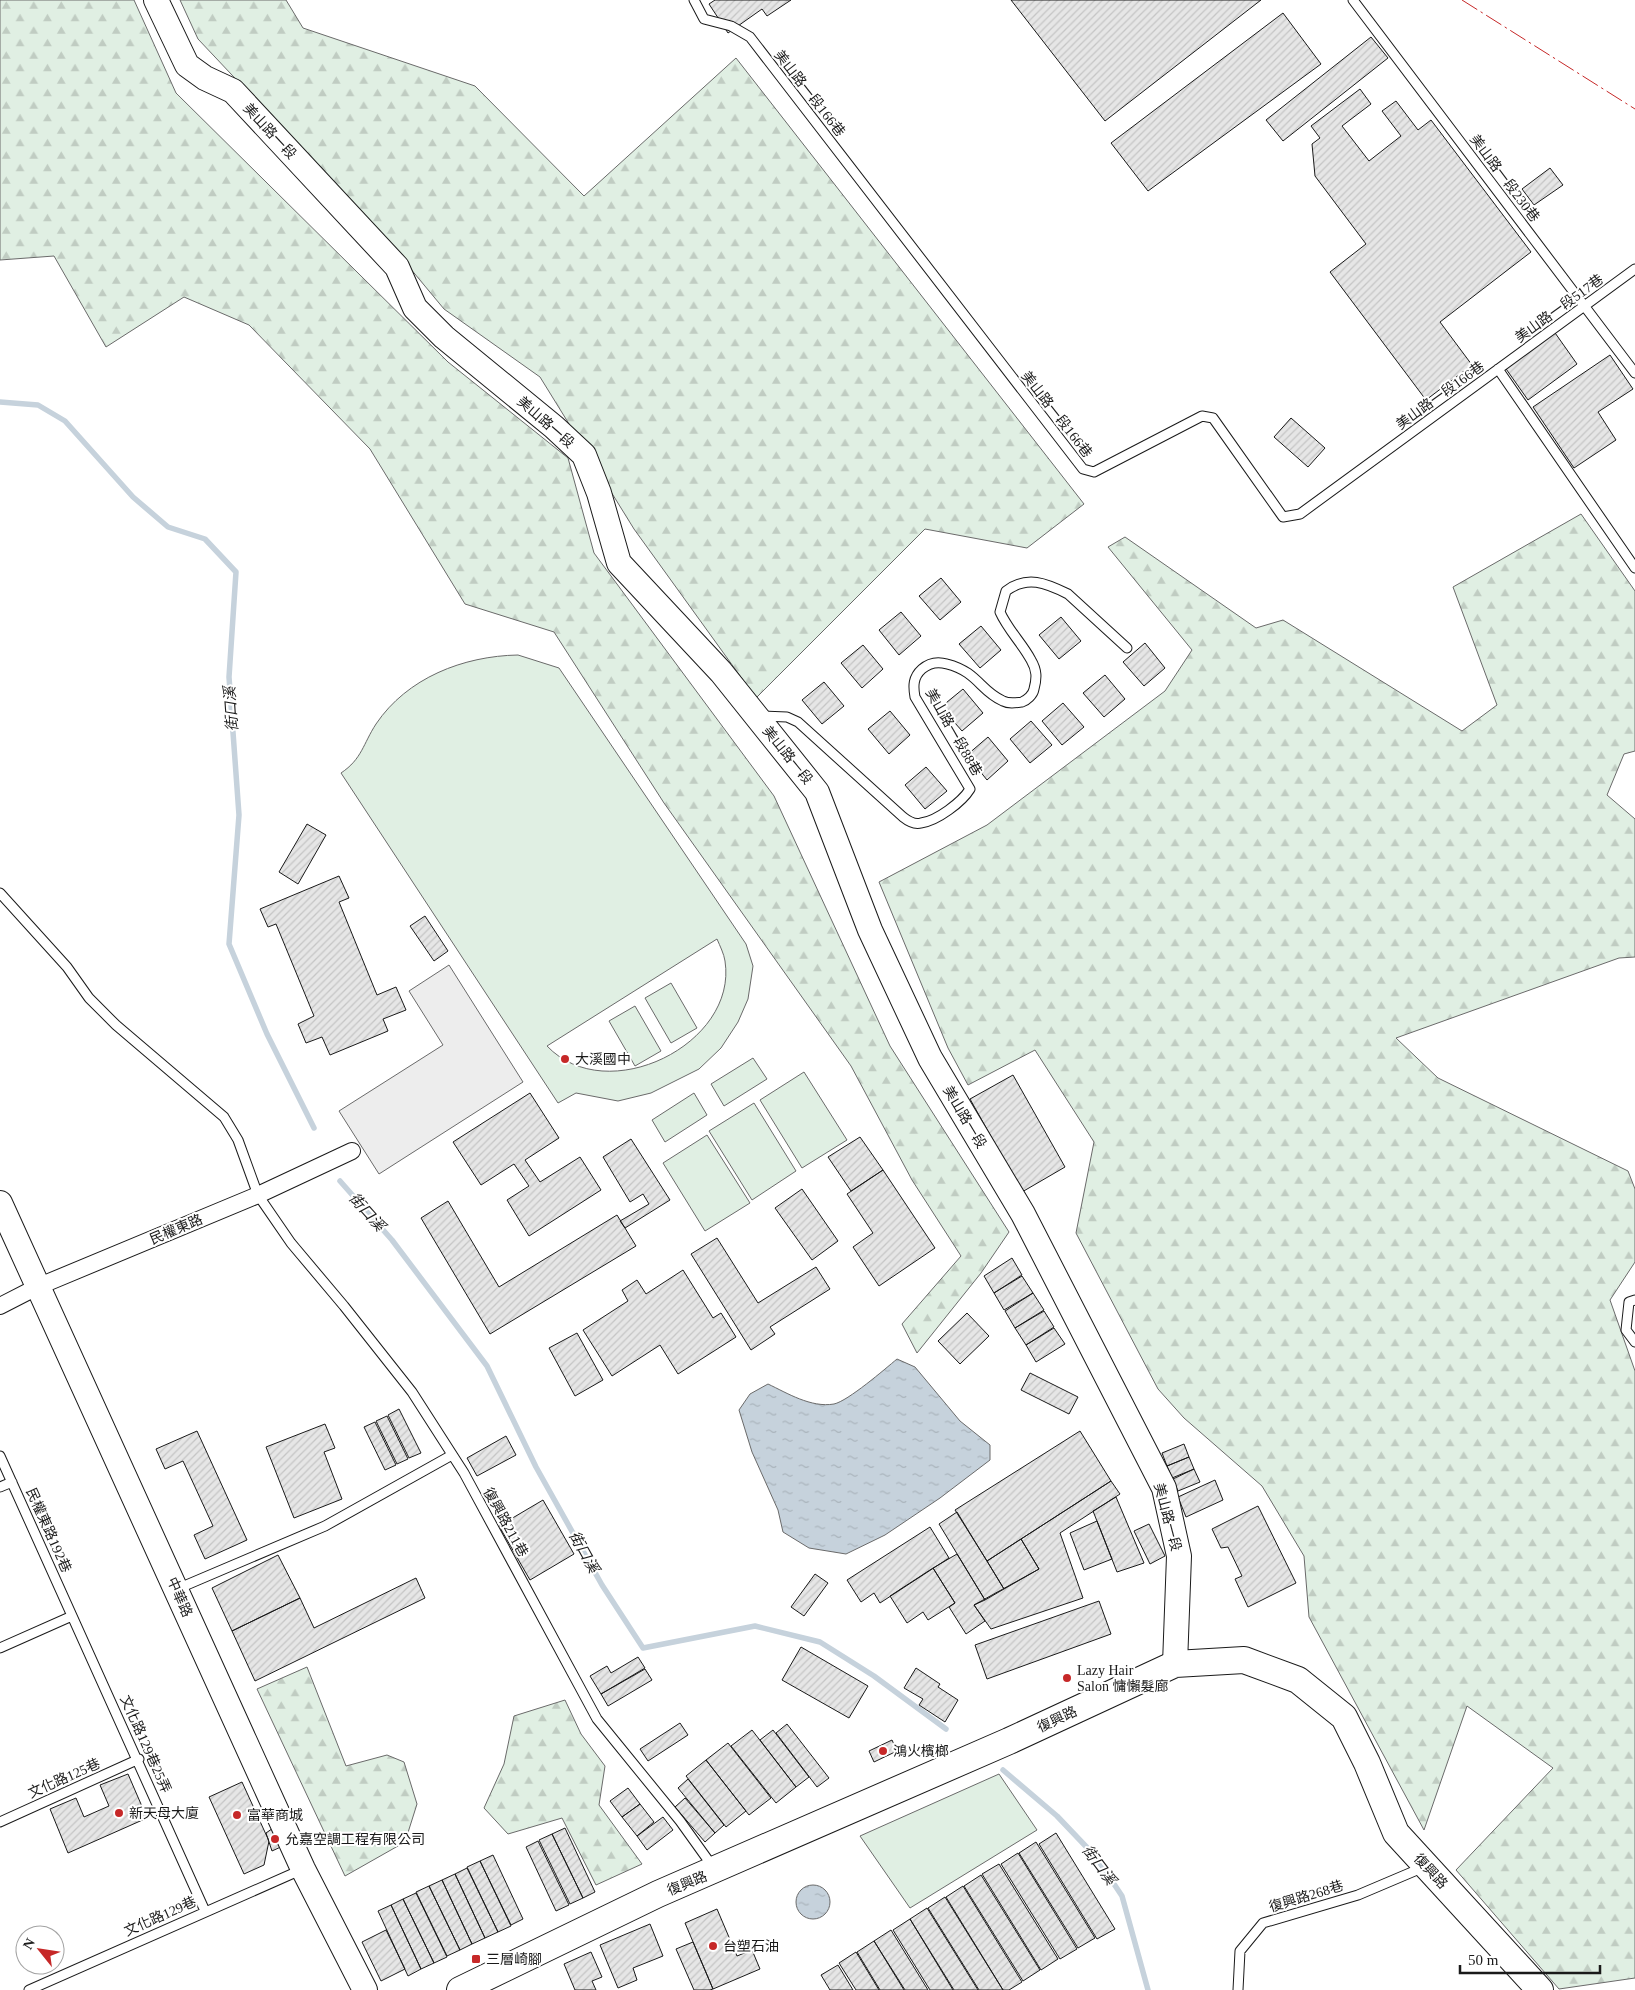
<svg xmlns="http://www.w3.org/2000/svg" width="1635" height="1990" viewBox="0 0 1635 1990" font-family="'Times New Roman','Noto Sans TC',serif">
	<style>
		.grass { fill: #e0efe3; stroke: #6a6a6a; fill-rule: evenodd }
		.forest { fill: url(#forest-firs); stroke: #6a6a6a }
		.parking { fill: #ededed; stroke: #6a6a6a }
		.water { fill: url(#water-ripples); stroke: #6a6a6a }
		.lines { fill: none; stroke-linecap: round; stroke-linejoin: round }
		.stream { stroke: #c6d2dc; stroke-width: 5.5 }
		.building { fill: url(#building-hatch); stroke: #1a1a1a }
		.lane-casing { stroke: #1a1a1a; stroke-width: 11 }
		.street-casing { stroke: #1a1a1a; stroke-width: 18 }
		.secondary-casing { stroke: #1a1a1a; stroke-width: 26 }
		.primary-casing { stroke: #1a1a1a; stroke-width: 28 }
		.lane { stroke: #fff; stroke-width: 9 }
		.street { stroke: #fff; stroke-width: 16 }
		.secondary { stroke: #fff; stroke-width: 24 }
		.primary { stroke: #fff; stroke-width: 26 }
		.power { stroke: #c62828; stroke-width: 1; stroke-dasharray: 18 4 2.5 4; stroke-linecap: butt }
		.poi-dot { fill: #c62828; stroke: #fff; stroke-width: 2 }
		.labels { text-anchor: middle; stroke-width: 4; stroke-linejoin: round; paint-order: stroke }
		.street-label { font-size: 14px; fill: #1a1a1a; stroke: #fff }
		.poi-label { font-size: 14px; fill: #1a1a1a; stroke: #fff; text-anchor: start }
		.water-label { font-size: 15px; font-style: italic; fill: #1a1a1a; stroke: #fff }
	</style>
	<defs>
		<pattern id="forest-firs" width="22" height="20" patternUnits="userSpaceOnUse" patternTransform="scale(1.25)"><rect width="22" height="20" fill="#e0efe3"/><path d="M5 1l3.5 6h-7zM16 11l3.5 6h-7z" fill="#c0ccc2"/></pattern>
		<pattern id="water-ripples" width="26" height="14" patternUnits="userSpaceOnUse" patternTransform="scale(1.25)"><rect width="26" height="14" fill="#c6d2dc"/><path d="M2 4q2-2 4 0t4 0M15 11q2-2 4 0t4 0" fill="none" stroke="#aab4bc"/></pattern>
		<pattern id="building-hatch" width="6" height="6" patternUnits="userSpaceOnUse" patternTransform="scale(1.25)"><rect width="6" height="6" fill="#e6e6e6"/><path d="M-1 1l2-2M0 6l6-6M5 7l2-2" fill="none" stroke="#c5c5c5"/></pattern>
	</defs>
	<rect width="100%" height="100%" fill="#fff"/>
	<path class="grass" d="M518,655l41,13 187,276 7,22 -5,33 -10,23 -17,26 -22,21 -48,24 -33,8 -42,-8 -18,10 -217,-330c21,-14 22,-29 35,-49 31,-46 87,-68 142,-69zM717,939c3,7 7,15 8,22 13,83 -118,148 -178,85z
		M671,983l26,45 -26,15 -26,-45z
		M635,1006l26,45 -26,15 -26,-45z
		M753,1058l14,21 -43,27 -13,-22z
		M804,1072l43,68 -45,28 -42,-68z
		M694,1093l13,22 -42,27 -13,-22z
		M754,1103l42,68 -44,29 -43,-69z
		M707,1135l43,68 -45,28 -42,-68z
		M999,1774l38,56 -127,78 -50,-72z"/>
	<path class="forest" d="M0,0h134l42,93 272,269 120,96 26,95 180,243 116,250 119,186 -28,41 -64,80 -15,-29 59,-68 -49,-76 -61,-114 -187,-263 -110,-171 -89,-28 -95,-155 -121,-124 -65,-28 -78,50 -52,-91 -54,4z
		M180,0h106l17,28 172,58 109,110 152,-138 348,446 -57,44 -102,-19 -169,169 -122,-169 -94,-152 -96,-68 -64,-77 -182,-193z
		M1581,514l54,77v160l-11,3 -17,41 28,24v138l-16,1 -223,80 42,40 190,93 7,18v73l-25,38 25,71v607l-76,11 -103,-119 97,-102 -86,-62 -43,124 -115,-213 -5,-61 -42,-70 -78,-68 -26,-29 -82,-156 18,-91 -59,-92 -67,35 -20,-37 -69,-166 108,-57 178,-134 27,-41 -84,-103 17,-10 131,91 27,-8 179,111 35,-26 -44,-118z
		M307,1667l39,99 41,-11 17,7 13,42 -12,38 -60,34 -88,-187z
		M565,1700l16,34 24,32 -6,39 43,59 -46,21 -34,-67 -54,16 -24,-26 20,-44 10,-48z"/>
	<path class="parking" d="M449,965l74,117 -144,92 -40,-63 104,-66 -34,-54z"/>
	<path class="water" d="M897,1359l18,8 45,54 30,24v15l-50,38 -55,37 -39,19 -37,-6 -26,-16 -5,-22 -26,-58 -13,-42 11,-16 18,-10c19,9 43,24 66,20 14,-3 51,-35 63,-45z
		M796 1902a17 17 0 1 1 34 0a17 17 0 1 1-34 0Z"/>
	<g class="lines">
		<path class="stream" d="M0,402l38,3 27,16 68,76 35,30 37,12 31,33 -7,105 10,138 -10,129 38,90 47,94
			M340,1181l52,59 95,126 49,101 66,118 41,63 112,-22 65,16 54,34 72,53
			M1003,1770l54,46 39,41 26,39 26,94"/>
	</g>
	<path class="building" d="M715,0h76l-24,16 -5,-7 -34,24 -19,-29z
		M1011,0h250l-156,121z
		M1283,13l38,51 -173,127 -37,-48z
		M1371,37l17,21 -105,83 -17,-21z
		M1360,89l11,15 -29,22 27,35 32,-25 -19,-25 14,-10 22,29 13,-10 100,132 -91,70 32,43 -46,35 -96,-128 36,-28 -51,-68 -3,-32 8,-6 -9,-12z
		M1550,168l13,17 -29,20 -12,-16z
		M1553,330l24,34 -49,36 -24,-34z
		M1610,355l23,34 -35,23 18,28 -42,28 -41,-61z
		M1291,418l34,30 -17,19 -34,-30z
		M941,578l20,24 -21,18 -21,-24z
		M901,612l20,24 -22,19 -20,-25z
		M1061,617l20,24 -22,18 -20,-24z
		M981,626l20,24 -21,18 -21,-24z
		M1145,643l20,25 -21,18 -21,-24z
		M863,645l20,24 -21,19 -21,-25z
		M1105,675l20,24 -21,18 -21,-24z
		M824,682l20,24 -22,18 -20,-24z
		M963,689l20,24 -21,18 -21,-24z
		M1063,703l21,24 -22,18 -20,-24z
		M890,711l20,24 -21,19 -21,-25z
		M1031,721l21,24 -22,18 -20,-24z
		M988,737l20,24 -21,19 -20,-25z
		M926,767l21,24 -22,18 -20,-24z
		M307,824l19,11 -28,49 -19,-12z
		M339,876l10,22 -10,4 38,93 19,-8 10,23 -23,9 5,12 -58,24 -8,-18 -16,6 -8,-19 16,-8 -38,-92 -8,3 -8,-18z
		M425,916l23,35 -14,10 -24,-35z
		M1013,1075l52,92 -43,25 -52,-93z
		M530,1093l29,45 -34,22 15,22 40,-25 21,33 -72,46 -22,-36 22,-14 -15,-22 -33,21 -28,-43z
		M860,1137l23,33 -32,21 -23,-34z
		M631,1139l39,61 -45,28 -5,-7 29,-17 -6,-10 -13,8 -27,-45z
		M883,1170l52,78 -56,38 -26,-39 20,-14 -26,-39z
		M802,1189l36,52 -26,19 -37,-52z
		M448,1201l51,86 118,-72 19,31 -146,88 -69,-116z
		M717,1238l41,65 58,-36 14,22 -60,38 5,7 -24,16 -60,-96z
		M1012,1258l10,17 -28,18 -10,-17z
		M683,1270l30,48 8,-5 15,24 -58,37 -18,-29 -48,31 -29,-46 45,-29 -6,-11 15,-10 9,14z
		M1022,1276l11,17 -29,17 -10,-17z
		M1033,1293l11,17 -29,18 -10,-17z
		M1044,1311l10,16 -28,18 -11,-17z
		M967,1313l22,23 -29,28 -22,-23z
		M1054,1328l11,16 -29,18 -10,-17z
		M577,1333l26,47 -28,16 -26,-48z
		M1030,1373l48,24 -9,17 -48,-24z
		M399,1409l22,44 -12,5 -21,-43z
		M387,1416l21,43 -11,5 -21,-43z
		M375,1422l21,43 -11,5 -21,-43z
		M325,1424l10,24 -11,4 18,47 -48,19 -28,-71z
		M197,1431l50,109 -42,19 -11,-24 19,-9 -30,-65 -18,8 -9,-20z
		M1080,1431l31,50 -124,80 -32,-51z
		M506,1436l10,19 -39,21 -10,-18z
		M1184,1444l5,13 -22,9 -5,-13z
		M1189,1457l5,12 -22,9 -5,-12z
		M1194,1469l6,13 -22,9 -5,-12z
		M1215,1480l8,20 -37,17 -8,-20z
		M1111,1481l9,13 -60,39 23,65 -92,31 -17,-24 65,-36 -18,-30z
		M1116,1497l28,66 -27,9 -24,-61z
		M543,1500l31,54 -44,26 -31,-54z
		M1258,1506l38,77 -48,24 -13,-28 7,-3 -14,-29 -7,1 -9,-19z
		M957,1512l47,77 -19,11 -46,-76z
		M1097,1521l15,38 -28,11 -14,-37z
		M1149,1524l16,32 -15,8 -16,-33z
		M930,1527l19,31 -69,45 -6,-10 -13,9 -14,-22z
		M1021,1539l18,30 -35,20 -17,-28z
		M957,1554l28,46 -11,5 11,16 -19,13 -17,-27 6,-4 -22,-35z
		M278,1555l22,43 -68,33 -20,-43z
		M933,1568l22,35 -27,17 -5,-8 -16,11 -17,-27z
		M815,1574l13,9 -24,33 -13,-9z
		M416,1578l9,20 -170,83 -23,-50 68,-33 14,30z
		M1099,1601l12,33 -124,45 -12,-34z
		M801,1647l67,39 -19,32 -67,-38z
		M638,1657l7,11 -44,26 -11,-18 17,-10 4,7z
		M916,1668l24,16 -2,3 20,13 -13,22 -26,-17 4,-6 -19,-11z
		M645,1669l7,11 -44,26 -7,-12z
		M680,1723l8,12 -40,26 -8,-12z
		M787,1724l42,54 -12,9 -41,-54z
		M752,1730l44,57 -20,16 -45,-57z
		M773,1730l36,47 -13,10 -36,-47z
		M892,1740l5,11 -23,11 -5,-11z
		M728,1743l43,55 -22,17 -43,-55z
		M706,1760l40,51 -20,16 -40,-51z
		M128,1774l19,44 -79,35 -18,-44 26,-11 8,19 25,-11 -9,-21z
		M688,1779l36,46 -9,8 -37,-45z
		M242,1782l27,59 -5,24 -20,9 -35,-77z
		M628,1788l12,16 -18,13 -12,-16z
		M685,1798l30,35 -10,9 -30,-35z
		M640,1804l14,18 -17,14 -15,-19z
		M663,1817l10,13 -26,20 -10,-14z
		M276,1826l9,19 -13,6 -6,-18z
		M565,1828l30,64 -12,6 -31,-64z
		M1056,1833l59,96 -18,10 -58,-95z
		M552,1834l31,64 -13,6 -31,-64z
		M538,1841l31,64 -13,6 -30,-64z
		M1036,1842l59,96 -17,10 -59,-95z
		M1018,1853l59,96 -17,10 -59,-95z
		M493,1855l30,64 -12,6 -31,-64z
		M480,1861l31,65 -13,6 -31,-65z
		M999,1864l59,95 -17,11 -59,-96z
		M467,1868l31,64 -13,6 -30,-64z
		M455,1874l30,64 -13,6 -30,-64z
		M981,1875l59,95 -17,11 -59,-95z
		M442,1880l30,64 -12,6 -31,-64z
		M429,1886l31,64 -13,6 -31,-64z
		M963,1886l59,96 -13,8h-6l-57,-93z
		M416,1893l31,64 -13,6 -31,-64z
		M945,1897l58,93h-24l-51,-82z
		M403,1899l31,64 -13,6 -30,-64z
		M391,1905l30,64 -13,7 -30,-65z
		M927,1908l51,82h-24l-44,-71z
		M717,1909l20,47 15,-6 8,19 -47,20 -28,-66z
		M910,1919l43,71h-23l-37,-60z
		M650,1924l13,32 -30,12 4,12 -19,8 -18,-43z
		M386,1930l19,39 -24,12 -19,-39z
		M891,1930l37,60h-23l-31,-49z
		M874,1941l30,49h-24l-23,-38z
		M693,1942l20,47 -3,1h-16l-18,-41z
		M591,1952l11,25 -10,4 4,9h-21l-11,-26z
		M856,1952l23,38h-23l-17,-27z
		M838,1965l15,25h-23l-9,-15z"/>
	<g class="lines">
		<g class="lane-casing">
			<path id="lane" d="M694,0l10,19 27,7 19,11 333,432 11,3 108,-56 11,2 70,99 17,-3 335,-245
				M1353,0l282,373
				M1498,369l137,199
				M762,716l25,1 11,5 105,95c5,4 11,8 18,6 16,-2 41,-21 49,-34l-55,-92c-2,-11 -2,-20 7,-28 7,-6 15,-8 25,-5 31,8 33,27 56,37 6,3 12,2 19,1 5,-2 11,-7 12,-13 3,-11 3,-19 -3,-29 -9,-17 -23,-30 -31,-48l6,-21c21,-16 40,-8 62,3l59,54
				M0,893l67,74 22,31 27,27 108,92 14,23 20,55 33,48 53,63 68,86 52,81 133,246 83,102 33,46
				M1635,1300l-6,2 -3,28 9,12
				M0,1456l205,455
				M0,1487l12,-5
				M177,1589l148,-63 127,-71
				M0,1648l72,-32
				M0,1822l139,-63
				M29,1990l274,-121
				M1238,1990l2,-39 23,-28 95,-28 66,-28"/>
		</g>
		<g class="street-casing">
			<path id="street" d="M0,1306l37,-19 221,-92 94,-44"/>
		</g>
		<g class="secondary-casing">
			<path id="secondary" d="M156,0l31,65 18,13 28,13 164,176 18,41 29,29 110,90 30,28 15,38 20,70 102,109 96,120 53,138 60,128 93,156 141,274 15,68 -4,108
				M0,1203l303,666 62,121"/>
		</g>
		<g class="primary-casing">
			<path id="primary" d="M460,1990l198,-96 351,-153 166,-77 69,-4 54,20 46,37 23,46 29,70 144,157"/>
		</g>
		<use href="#lane" class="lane"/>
		<use href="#street" class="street"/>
		<use href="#secondary" class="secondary"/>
		<use href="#primary" class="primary"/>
		<path class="power" d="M1462,0l173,109"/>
	</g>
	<g class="poi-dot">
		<circle cx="565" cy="1059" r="5"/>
		<circle cx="1067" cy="1678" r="5"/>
		<circle cx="883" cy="1751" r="5"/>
		<circle cx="119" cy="1813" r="5"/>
		<circle cx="237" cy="1815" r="5"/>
		<circle cx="275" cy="1839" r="5"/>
		<circle cx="713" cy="1946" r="5"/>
		<rect x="471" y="1954" width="10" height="10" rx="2.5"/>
	</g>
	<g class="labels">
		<g class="street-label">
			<text transform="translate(810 93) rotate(52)" y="5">美山路一段166巷</text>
			<text transform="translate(270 131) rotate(47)" y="5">美山路一段</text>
			<text transform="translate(1505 178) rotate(53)" y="5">美山路一段230巷</text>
			<text transform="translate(1559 308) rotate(-36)" y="5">美山路一段517巷</text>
			<text transform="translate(1440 395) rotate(-36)" y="5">美山路一段166巷</text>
			<text transform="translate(1057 414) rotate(52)" y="5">美山路一段166巷</text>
			<text transform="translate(546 422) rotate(41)" y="5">美山路一段</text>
			<text transform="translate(954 732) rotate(60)" y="5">美山路一段88巷</text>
			<text transform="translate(788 755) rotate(51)" y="5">美山路一段</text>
			<text transform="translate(965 1117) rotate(59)" y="5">美山路一段</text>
			<text transform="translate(176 1229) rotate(-23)" y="5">民權東路</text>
			<text transform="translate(1168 1517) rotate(75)" y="5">美山路一段</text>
			<text transform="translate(506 1522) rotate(61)" y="5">復興路211巷</text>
			<text transform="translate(49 1530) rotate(66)" y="5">民權東路192巷</text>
			<text transform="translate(180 1597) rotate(66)" y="5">中華路</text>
			<text transform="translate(1057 1719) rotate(-25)" y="5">復興路</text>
			<text transform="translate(146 1744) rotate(66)" y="5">文化路129巷25弄</text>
			<text transform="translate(64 1778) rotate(-24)" y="5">文化路125巷</text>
			<text transform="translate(1431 1871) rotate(47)" y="5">復興路</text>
			<text transform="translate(687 1883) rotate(-22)" y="5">復興路</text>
			<text transform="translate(1306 1896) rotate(-17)" y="5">復興路268巷</text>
			<text transform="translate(160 1916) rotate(-24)" y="5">文化路129巷</text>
		</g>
		<g class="poi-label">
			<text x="575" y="1064">大溪國中</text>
			<text x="1077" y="1675">Lazy Hair<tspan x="1077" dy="16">Salon 慵懶髮廊</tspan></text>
			<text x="893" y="1756">鴻火檳榔</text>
			<text x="129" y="1818">新天母大廈</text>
			<text x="247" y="1820">富華商城</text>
			<text x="285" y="1844">允嘉空調工程有限公司</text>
			<text x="723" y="1951">台塑石油</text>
			<text x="486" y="1964">三層崎腳</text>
		</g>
		<g class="water-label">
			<text transform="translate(231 709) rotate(-94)" y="5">街口溪</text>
			<text transform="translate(367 1212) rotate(48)" y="5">街口溪</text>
			<text transform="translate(584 1552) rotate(61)" y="5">街口溪</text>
			<text transform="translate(1099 1865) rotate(53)" y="5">街口溪</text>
		</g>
	</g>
	<g transform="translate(40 1950) rotate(300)"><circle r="24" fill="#ffffff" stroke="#a3a3a3"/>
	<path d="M0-4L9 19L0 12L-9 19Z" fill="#c62828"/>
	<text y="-8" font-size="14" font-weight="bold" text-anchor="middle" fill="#1a1a1a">N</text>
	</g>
	<path d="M1460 1965v8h140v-8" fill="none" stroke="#1a1a1a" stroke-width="2.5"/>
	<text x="1468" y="1965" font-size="15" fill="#1a1a1a" stroke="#ffffff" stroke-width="4" paint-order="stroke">50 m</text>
</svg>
